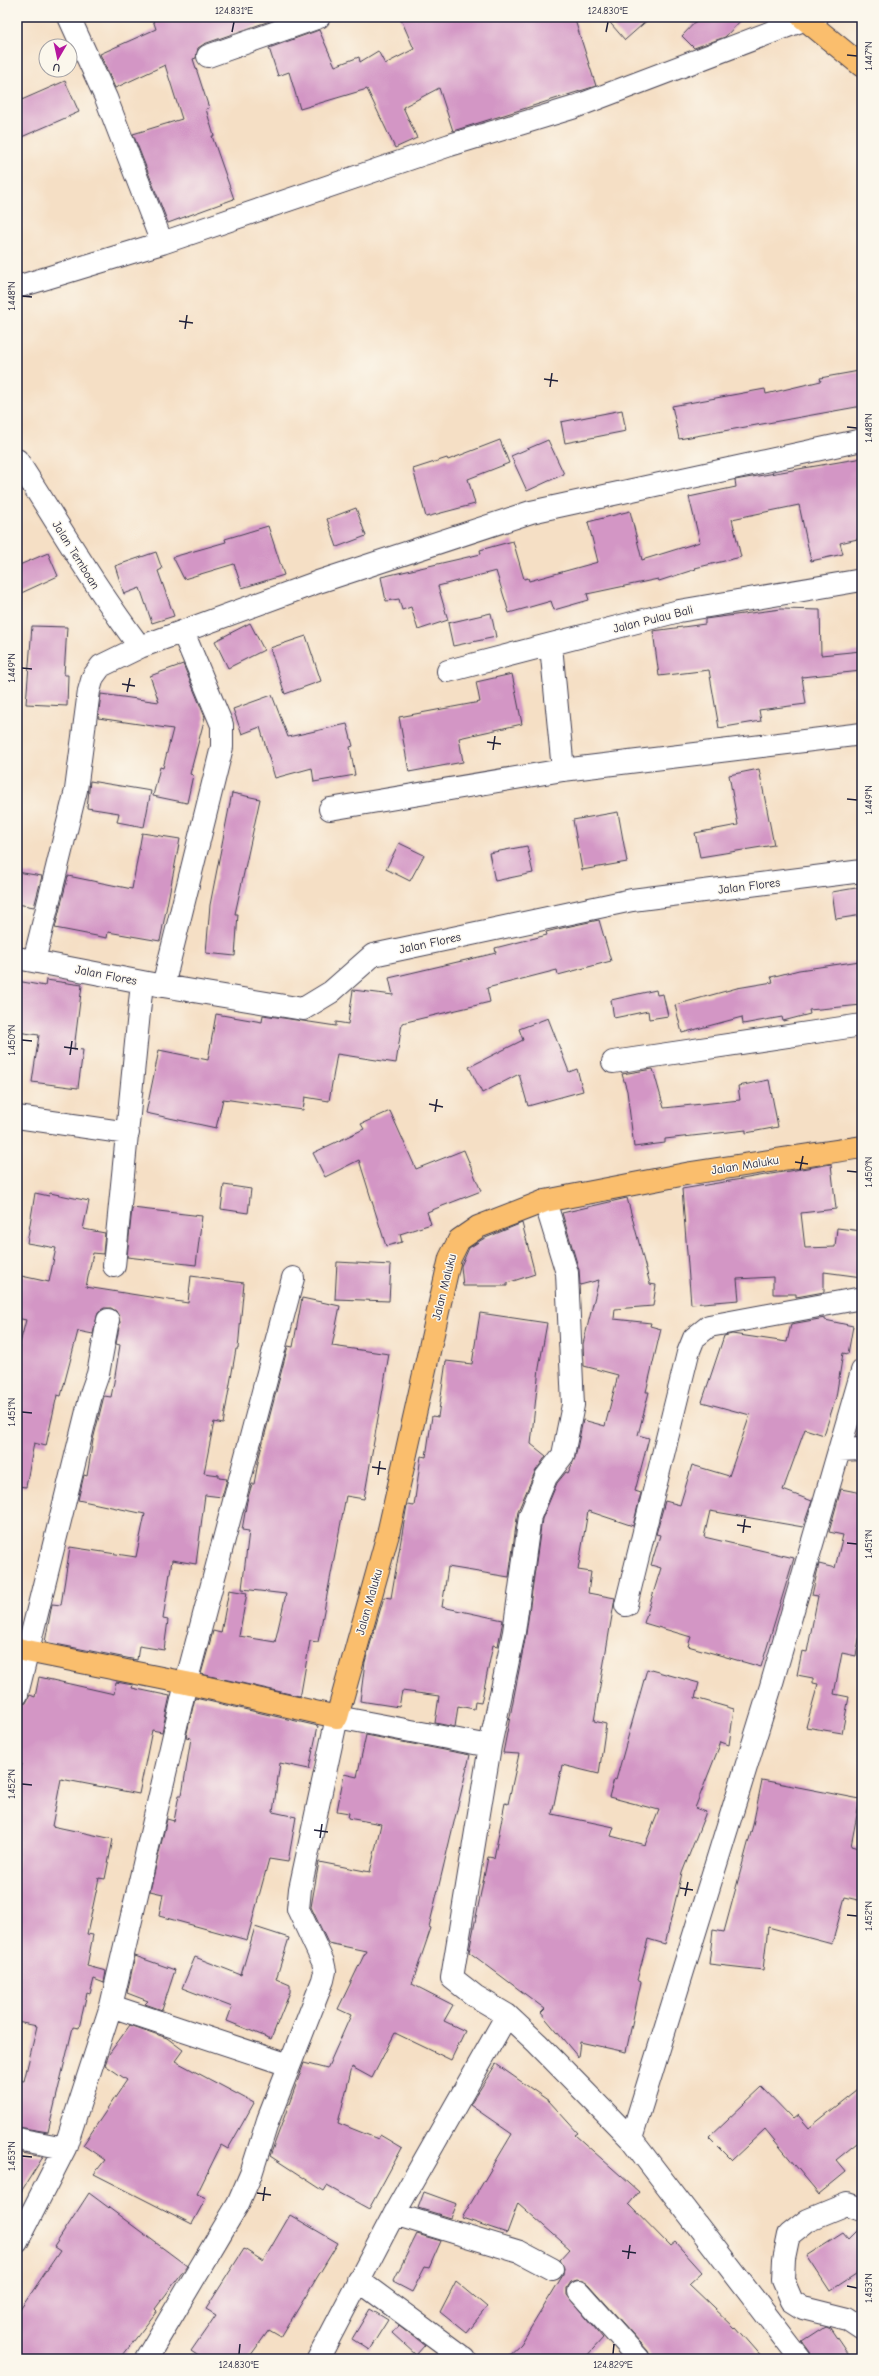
<svg xmlns="http://www.w3.org/2000/svg" width="879" height="2376" viewBox="0 0 879 2376" font-family="'Comic Neue',sans-serif">
	<style>
		.building { fill: #d396c5 }
		.lines { fill: none; stroke-linecap: round; stroke-linejoin: round }
		.minor-casing { stroke: #423e50; stroke-width: 24 }
		.major-casing { stroke: #423e50; stroke-width: 24 }
		.minor { stroke: #fff; stroke-width: 22 }
		.major { stroke: #fabe6d; stroke-width: 22 }
		.ticks { fill: none; stroke: #22223b; stroke-width: 1.5 }
		.labels { text-anchor: middle; stroke-width: 3; stroke-linejoin: round; paint-order: stroke }
		.street-label { font-size: 12px; fill: #22223b; stroke: #fbf7ec }
		.neatline { fill: none; stroke: #22223b; stroke-width: 1.5 }
		.ticks-label { font-size: 10px; text-anchor: middle; fill: #22223b }
	</style>
	<rect width="100%" height="100%" fill="#fbf7ec"/>
	<filter id="ink" filterUnits="userSpaceOnUse"><feTurbulence type="fractalNoise" baseFrequency=".025" numOctaves="2"/><feDisplacementMap in="SourceGraphic" scale="8" xChannelSelector="R" yChannelSelector="G"/><feConvolveMatrix kernelMatrix="1 2 1 2 8 2 1 2 1" color-interpolation-filters="sRGB"/></filter>
	<filter id="wash" filterUnits="userSpaceOnUse"><feTurbulence type="fractalNoise" baseFrequency=".012" numOctaves="4" result="noise"/><feDisplacementMap in="SourceGraphic" scale="16" xChannelSelector="R" yChannelSelector="G"/><feGaussianBlur stdDeviation="0.9" result="paint"/><feColorMatrix in="noise" values="0 0 0 0 0 0 0 0 0 0 0 0 0 0 0 0 0 1.4 0 .05"/><feComposite in="paint" operator="in"/></filter>
	<g filter="url(#wash)">
		<rect width="100%" height="100%" fill="#f5dfc5"/>
		<g id="blocks">
			<path class="building" d="M152,17h129l-77,27 -6,4 -2,10 -3,1 16,49 -3,1 8,27h-2l22,63 -66,24 -35,-89 49,-15 -17,-54 -50,23 -15,-34 56,-25z
				M400,17h174l22,69 -143,45 -14,-43 -36,19 14,31 -22,10 -28,-59 -67,20 -11,-37 -11,4 -9,-28 50,-18 16,36 24,-9 1,5 18,-11 7,13 29,-15z
				M605,17h46l-26,23z
				M700,17h44l-19,20 -31,11 -12,-12z
				M65,81l14,31 -62,27v-37z
				M859,371l3,14v21l-183,33 -7,-33 93,-17 1,5 55,-13 -1,-3z
				M622,410l4,21 -61,12 -4,-21z
				M500,440l9,23 -41,16 7,25 -49,13 -13,-48 34,-11 1,2z
				M548,440l16,34 -37,17 -16,-35z
				M862,458v80l-22,5 3,11 -32,7 -12,-56 -67,14 9,38 -46,11 1,1 -37,12 -1,-2 -71,15 2,6 -35,10 -3,-9 -42,12 -13,-42 -58,15 10,34 -30,10 -7,-23 -9,3 -3,-11 -13,2 -5,-24 100,-23 -1,-4 33,-9 11,38 4,-1 1,3 69,-19 -10,-40 42,-11 12,49 58,-18 -11,-45 47,-10 -1,-7z
				M356,508l10,28 -29,11 -10,-28z
				M268,526l16,49 -42,13 -8,-24 -50,15 -11,-22 53,-15 -1,-3z
				M156,552l6,17 -4,2 16,45 -22,7 -12,-35 -16,6 -9,-28z
				M48,553l10,23 -41,19v-29z
				M781,609l39,1 1,45 40,-4 1,20 -60,6 4,27 -47,6 2,11 -42,7 -10,-58 -50,6 -6,-45 52,-7v-5z
				M491,613l5,24 -43,9 -5,-23z
				M250,623l14,27 -36,18 -13,-27z
				M32,626l35,1 -3,48h4l-1,31 -41,-2z
				M306,636l15,45 -36,13 -15,-46z
				M183,664l22,53 -15,57 3,1 -6,28 -34,-7 7,-29 3,1 10,-39 -75,-11 3,-24 58,8 -9,-26z
				M512,674l10,50 -63,14 4,24 -54,10 -10,-55 81,-15 -4,-20z
				M272,695l16,42 59,-13 6,22 -3,1 5,28 -41,7 -2,-14 -37,10 -15,-51 -18,7 -9,-25z
				M759,769l15,76 -74,12 -5,-24 43,-8 -9,-50z
				M90,781l61,10 -7,36 -27,-5 2,-9 -32,-5z
				M232,793l28,6 -25,115h3l-3,42 -29,-3 4,-48z
				M618,812l9,50 -45,8 -9,-50z
				M142,833l38,6 -20,102 -52,-9 -1,6 -52,-10 13,-52 64,13z
				M399,843l25,12 -14,26 -24,-12z
				M527,846l6,27 -38,8 -6,-28z
				M17,872l25,4 -8,31 -17,-3z
				M862,887v28l-26,4 -4,-27z
				M599,920l12,41 -53,14 -1,-5 -70,18 3,14 -88,21 -6,40 -59,-9 -8,47 -24,-4 -2,13 -80,-11 -7,29 -70,-15 13,-63 49,10 8,-46 46,8 1,-7 73,11v-4l12,2 5,-34 40,5 -4,-17 107,-25 -1,-5 52,-13 -1,-3 20,-5z
				M860,961l2,44 -53,5 1,4 -27,7 -1,-4 -39,7 -1,-7 -60,16 -7,-28 62,-17 36,-6 -2,-5 28,-7z
				M46,980l36,5 -8,64 9,1 -5,38 -46,-6 7,-47 -22,-3v-51l28,5z
				M656,990l1,5 6,-1 5,22 -19,3 -1,-8 -34,7 -3,-18z
				M548,1018l21,54 8,-3 6,22 -55,15 -9,-32 -37,19 -13,-26 54,-27 -4,-11z
				M653,1069l11,39 76,-8 -2,-14 31,-6 9,47 -32,6v-3l-81,9v4l-31,4 -7,-56 -5,-17z
				M390,1111l26,58 48,-19 17,41 -54,21 4,12 -31,10 2,8 -16,4 -27,-86 -34,17 -12,-24 51,-24 -3,-5z
				M831,1164l5,45 -35,4 4,35 30,-1 2,-19 25,3v46l-38,-5v20l-28,5v-3h-23v-17l-36,2 2,21 -48,4 -9,-115z
				M224,1185l27,4 -3,24 -27,-4z
				M35,1193l14,3 1,-3 39,8 -6,28 22,4 -2,21 -10,-1 -7,34 102,16 3,-27 53,7 -6,66h-2l-13,75 -9,-2 -10,51 15,2v3l8,1 -5,18 -17,-2 -9,69 -24,-4 -9,59 5,1 -4,30 -25,-4 -2,14 -92,-18 7,-38 9,1 9,-58 66,10 9,-43 -67,-14 6,-25 3,1 6,-36 11,-44 7,1 3,-15 6,-37 -4,-1 4,-22 -4,-11 -5,-3h-7l-6,4 -5,22 -15,-3 -17,65 -4,-1 -11,51 -12,-3 -8,44 -9,-1v-131l9,-35 -9,-2v-43l32,7 7,-34 -29,-5z
				M627,1198l23,86 6,1 -3,21 -38,3 -1,10 37,4 -1,3 11,3 -15,63h3l-11,43 11,3 -14,53 6,2 -8,33 -45,-15 -10,59 13,2 -3,21 27,5 -21,123 12,3 -7,50 -37,-9 -10,49 62,13 -3,9 34,9 14,-35 -50,-13 5,-18 2,1 31,-111 52,14 -4,15 39,11 -5,36 -8,-3 -26,66 11,4 -24,61 -17,71 -17,-5 -11,41 4,2 -15,70 -46,-10 -2,15 -37,-44 4,-4 -76,-57 19,-95 6,1 11,-55 3,1 11,-50 -16,-1 23,-119 16,-115 15,-36 9,-11 2,1 7,-15 8,-38 22,6 13,-51 -34,-9 -1,-22 16,-64 -19,5 -1,-15 -17,-57z
				M132,1208l70,8 -6,49 -69,-8z
				M522,1223l13,51 -28,9v3h-44l-2,-20 8,-18 14,-9z
				M337,1262l54,3 -2,36 -54,-2z
				M302,1298l38,8 -8,40 57,8 -25,145 -18,-3 -28,146 -8,-1 -9,52 -2,3 -98,-22 12,-43 8,2 8,-43 18,3 -8,43 36,6 11,-48 -44,-5 7,-58 -7,-1 5,-29 5,-17h2l5,-27 29,-111 5,1z
				M480,1313l67,10 -8,45 -8,76 15,12 -11,16 -17,39 -9,66 -61,-10 -6,40 61,13 -5,26 -5,-1 -12,58 -6,-1 -1,7 -16,-3 -3,21 -20,-4 4,-27 -37,-5 -3,16 -39,-6 5,-39 19,-65 7,1 16,-93 7,1 7,-50 5,1 6,-41 6,1 8,-56 26,3z
				M825,1318v2l28,6 -5,28 -5,-1 -7,44 -12,38 -19,-6 -22,61 29,11 -9,26 -93,-16 -6,26 90,21 -33,109 -73,-21 3,-9 -47,-14 17,-55 -10,-3 9,-30 -4,-1 9,-33 15,4 12,-40 37,11 21,-61 -48,-13 22,-66 8,-2 55,8 4,-18z
				M841,1489l21,4v130l-6,33 -14,-3 -8,41 15,3 -7,36 -36,-6 12,-43 -5,-1v-5l-16,-3 5,-24 5,1 11,-56 -6,-1 7,-31 16,4 8,-33 -14,-3z
				M39,1677l75,17 2,-12 17,3 -1,3 38,8 -8,36 -10,-2 -13,64 -78,-15 -9,47 61,13 -8,40 -6,-1 -12,56 6,1 -6,31 19,5 -2,12 -10,-4 -4,15 -3,-1 -8,35 -6,-1 -25,105 -31,-5v-47l7,1 13,-55 -20,-4v-233l5,-25 -5,-1v-57l9,-3 4,-8 5,2z
				M195,1698l123,28 -9,43 -29,-6 -7,49 23,5 -8,45 -19,-3 -22,81 -88,-24 4,-22 -13,-3 17,-72 7,2 5,-26h3l9,-57 -5,-1z
				M366,1735l104,20 -41,172 2,1 -19,56 41,21 -9,16 21,10 -14,29 -56,-27 -23,45 -20,-11 -14,56 40,16 2,-4 22,13 -33,61 -42,-23 -3,5 -54,-35 34,-93 23,6 24,-54 -13,-6 28,-58 -38,-8 -17,-36 8,-45 51,10 11,-48 -33,-6 1,-5 -12,-2 7,-37 13,3z
				M762,1780l98,19 -9,47 11,3v52l-17,-4 -13,47 -64,-17 -5,43 -54,-6 4,-34 11,2 29,-107z
				M255,1927l34,11 -13,41 14,6v7l-19,47 -44,-18 5,-14 -50,-19 13,-31 46,18z
				M135,1956l40,14 -13,40 -17,-6 3,-3 -21,-8z
				M130,2025l37,13 16,12 -8,11 79,42 -26,46 -7,-4 -24,49 9,4 -14,26 -98,-50 11,-14 -22,-15 44,-65 -22,-15 4,-11z
				M496,2064l53,37 29,32 -3,2 64,57 -10,12 41,42 5,-4 27,30 -13,12 46,44 1,-1 28,32h-113l-3,-8 -60,-67 -11,-4 -6,2 -4,6v7l36,43 -19,21h-79l16,-15 42,-69 1,-7 -4,-8 10,-11 -52,-46 -11,30 -45,-15 50,-84 -42,-29z
				M862,2086v53l-26,21 10,12 -27,22 -54,-65 -33,31 -23,-23 53,-50 31,32 5,-4 11,13z
				M17,2152l26,5 -26,41z
				M424,2192l33,12 -6,14 -33,-10z
				M89,2193l98,73 -32,43 2,2 -37,48h-95l-8,-6v-39l43,-63 -6,-4z
				M290,2215l48,28 -57,94 -12,-7 -21,29h-45l-12,-8 25,-36 -10,-6 38,-60 19,12z
				M862,2225v45l-32,21 -23,-35 36,-23 5,6z
				M417,2234l24,7 -12,27 -4,-1 -13,25 -19,-10z
				M456,2281l31,26 -21,26 -26,-21z
				M370,2309l18,11 -19,30 -17,-11z
				M399,2325l26,20 -9,10 -24,-22z
				M825,2326l5,2 21,31h-39l-2,-7 -8,-11z"/>
		</g>
	</g>
	<g filter="url(#ink)">
		<use href="#blocks" fill-opacity="0" stroke="#423e50" stroke-width="1"/>
		<g class="lines">
			<g class="minor-casing">
				<path id="minor" d="M69,17l37,81 56,145
					M208,56l111,-39
					M17,287l145,-44 288,-98 122,-37 234,-89 11,-2
					M17,460c41,63 77,126 123,187
					M551,646l12,124
					M448,671l231,-60 183,-31
					M330,809l233,-39 299,-36
					M17,958l146,28 140,23 28,-17 42,-37 259,-55 230,-29
					M34,961l42,-171 13,-99 4,-14 8,-11 39,-19 178,-65 213,-70 331,-72
					M163,986l59,-239v-22l-39,-93
					M613,1062l249,-37
					M17,1117l111,16
					M545,1201l22,72 6,132 -10,50 -17,22 -16,39 -16,116 -24,114 -38,232 23,18 32,19 30,28 94,96 169,220
					M114,1266l28,-284
					M839,1450l23,-1
					M626,1605l62,-252 6,-15 15,-12 153,-28
					M17,1694l75,-303 6,-17 10,-54
					M111,2006l178,59
					M17,2139l48,9
					M631,2139l140,-453 91,-315
					M862,2209l-15,-5 -39,16 -19,15 -5,24 -1,21 9,21 11,7 44,11 15,10
					M394,2214l126,38 32,17
					M17,2242l48,-94 46,-142 75,-323 107,-405
					M358,2280l107,79
					M579,2292l60,67
					M146,2359l92,-155 13,-30 17,-54 55,-140 2,-9 -2,-9 -25,-53 2,-20 37,-172 153,29
					M318,2359l76,-145 113,-199"/>
			</g>
			<g class="major-casing">
				<path id="major" d="M802,17l60,49
					M17,1649l169,34 151,34 51,-183 62,-276 9,-18 19,-13 67,-26 146,-28 171,-26"/>
			</g>
			<use href="#minor" class="minor"/>
			<use href="#major" class="major"/>
		</g>
	</g>
	<path class="ticks" d="M232,32l2,-10M606,32l2,-10M847,55l10,1M22,296l10,1M179,321l14,2M185,329l2,-14M544,379l14,2M550,387l2,-14M847,427l10,1M22,668l10,1M122,684l13,2M127,692l3,-14M487,742l14,2M493,750l2,-14M847,799l10,1M22,1040l10,1M64,1047l14,2M70,1055l2,-14M429,1104l14,3M435,1112l2,-13M795,1162l13,2M800,1170l3,-14M847,1171l10,1M22,1412l10,1M372,1467l14,2M378,1475l2,-14M737,1525l14,2M743,1533l2,-14M847,1543l10,1M22,1784l10,1M314,1830l14,2M320,1838l2,-14M680,1888l13,2M685,1896l3,-14M847,1915l10,1M22,2156l10,1M257,2193l14,2M263,2201l2,-14M622,2251l14,2M628,2259l2,-14M847,2286l10,2M239,2354l1,-10M613,2354l1,-10"/>
	<g class="labels">
		<g class="street-label">
			<text transform="translate(76 555) rotate(58)" y="4">Jalan Temboan</text>
			<text transform="translate(653 619) rotate(-14)" y="4">Jalan Pulau Bali</text>
			<text transform="translate(749 886) rotate(-7)" y="4">Jalan Flores</text>
			<text transform="translate(430 943) rotate(-12)" y="4">Jalan Flores</text>
			<text transform="translate(106 975) rotate(11)" y="4">Jalan Flores</text>
			<text transform="translate(745 1165) rotate(-9)" y="4">Jalan Maluku</text>
			<text transform="translate(444 1287) rotate(-76)" y="4">Jalan Maluku</text>
			<text transform="translate(369 1602) rotate(-74)" y="4">Jalan Maluku</text>
		</g>
	</g>
	<rect width="879" height="2376" fill="none" stroke="#fbf7ec" stroke-width="44"/>
	<g transform="translate(58 58) rotate(189)"><circle r="19" fill="#fbf7ec" stroke="#a4a2a5"/>
	<path d="M0-3L7 15L0 10L-7 15Z" fill="#b5179e"/>
	<text y="-6" font-size="11" font-weight="bold" text-anchor="middle" fill="#22223b">U</text>
	</g>
	<rect x="22" y="22" width="835" height="2332" class="neatline"/>
	<g class="ticks-label">
		<text x="234" y="14">124.831°E</text>
		<text x="608" y="14">124.830°E</text>
		<text transform="translate(868 56) rotate(-90)" y="4">1.447°N</text>
		<text transform="translate(11 296) rotate(-90)" y="4">1.448°N</text>
		<text transform="translate(868 428) rotate(-90)" y="4">1.448°N</text>
		<text transform="translate(11 668) rotate(-90)" y="4">1.449°N</text>
		<text transform="translate(868 800) rotate(-90)" y="4">1.449°N</text>
		<text transform="translate(11 1040) rotate(-90)" y="4">1.450°N</text>
		<text transform="translate(868 1172) rotate(-90)" y="4">1.450°N</text>
		<text transform="translate(11 1412) rotate(-90)" y="4">1.451°N</text>
		<text transform="translate(868 1544) rotate(-90)" y="4">1.451°N</text>
		<text transform="translate(11 1784) rotate(-90)" y="4">1.452°N</text>
		<text transform="translate(868 1916) rotate(-90)" y="4">1.452°N</text>
		<text transform="translate(11 2156) rotate(-90)" y="4">1.453°N</text>
		<text transform="translate(868 2288) rotate(-90)" y="4">1.453°N</text>
		<text x="239" y="2368">124.830°E</text>
		<text x="613" y="2368">124.829°E</text>
	</g>
</svg>
